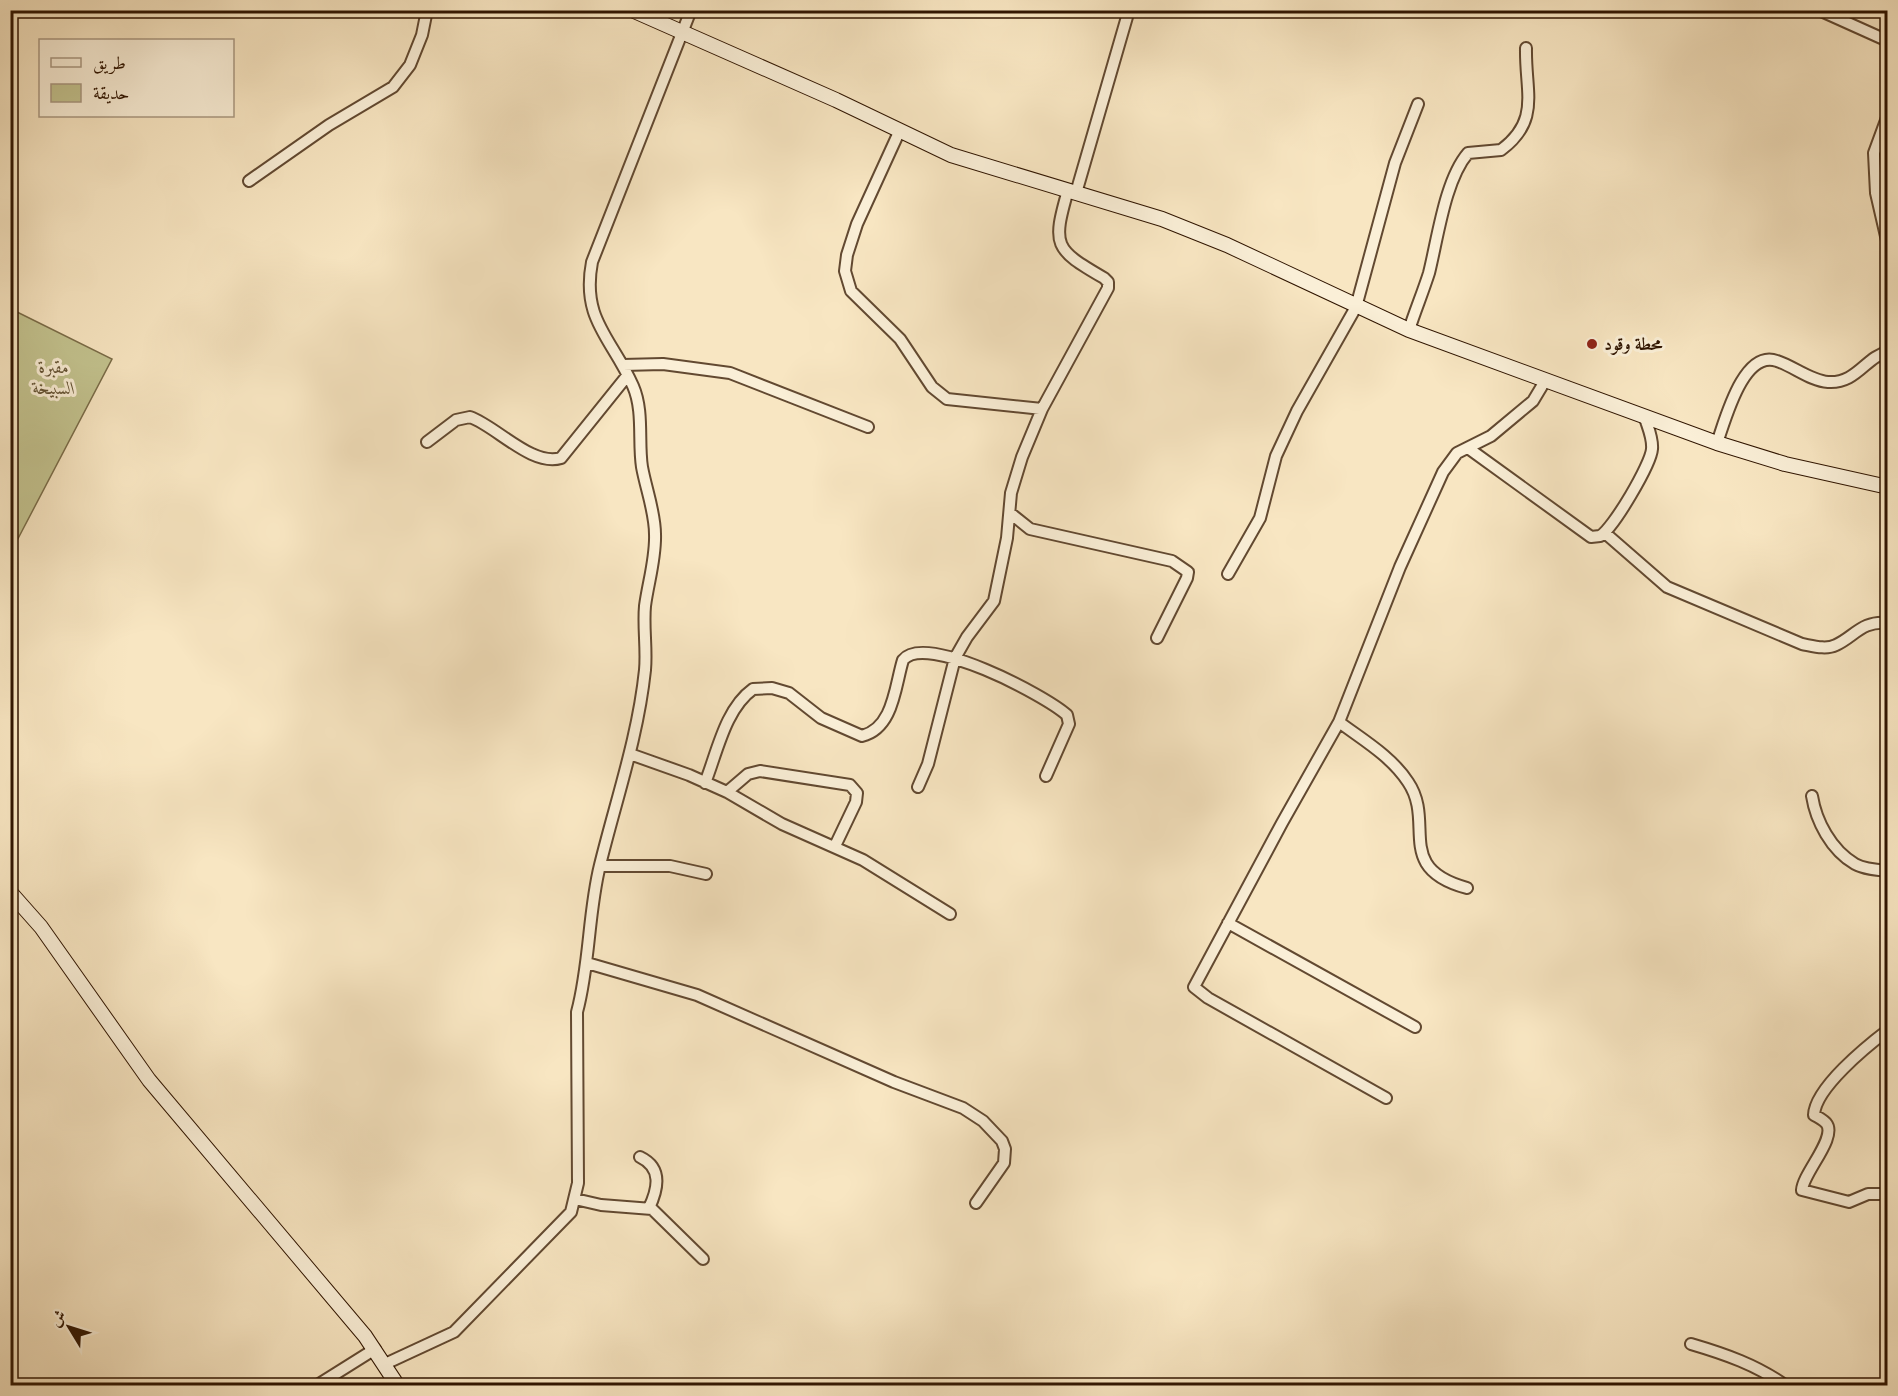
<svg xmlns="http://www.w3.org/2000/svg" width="1898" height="1396" viewBox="0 0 1898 1396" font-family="'IM FELL Great Primer',Amiri,serif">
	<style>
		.green { fill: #c3c38f; stroke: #7a6c48; stroke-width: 1.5 }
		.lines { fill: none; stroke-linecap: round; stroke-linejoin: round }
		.street-casing { stroke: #624931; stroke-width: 14 }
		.secondary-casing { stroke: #301501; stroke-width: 16 }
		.street { stroke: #faefd7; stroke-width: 10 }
		.secondary { stroke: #faefd7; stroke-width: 14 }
		.poi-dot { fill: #8f2418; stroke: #faefd7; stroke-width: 2 }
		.labels { text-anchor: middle; stroke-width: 6; stroke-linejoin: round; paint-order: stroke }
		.poi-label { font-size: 18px; font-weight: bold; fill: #301501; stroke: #faefd7; text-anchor: start }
		.park-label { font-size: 18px; font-style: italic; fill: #635233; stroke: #faefd7 }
	</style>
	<rect width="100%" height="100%" fill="#f8e6c2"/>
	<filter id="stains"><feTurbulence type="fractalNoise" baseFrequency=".00333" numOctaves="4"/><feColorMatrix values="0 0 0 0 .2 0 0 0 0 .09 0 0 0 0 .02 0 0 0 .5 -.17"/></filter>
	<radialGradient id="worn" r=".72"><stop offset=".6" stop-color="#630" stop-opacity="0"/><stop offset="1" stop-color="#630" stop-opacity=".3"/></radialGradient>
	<path class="green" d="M11,309l101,50 -101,193z"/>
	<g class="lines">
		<g class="street-casing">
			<path id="street" d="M1819,10l69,31
				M1888,115l-14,38 2,40 12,52
				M900,130l-43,94 -10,31 -2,16 6,20 49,48 32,48 15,12 95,10
				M249,181l80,-56 64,-38 17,-22 12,-30 5,-25
				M1076,193l53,-183
				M1409,330c6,-19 14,-38 20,-57 9,-36 16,-93 39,-120l33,-3c40,-30 24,-58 25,-102
				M623,365l40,-1 67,9 138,54
				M427,442l29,-22 14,-3c26,9 62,50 91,41l66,-82
				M1717,443c8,-22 26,-94 60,-82 16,5 34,20 51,21 29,2 38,-26 60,-30
				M1468,448l123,89 9,-1c13,-7 51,-72 52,-87 1,-11 -4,-21 -7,-31
				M1010,513l20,16 142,32 16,11 -1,6 -30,60
				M1605,533l62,54 135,57c11,2 24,6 34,1 18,-8 26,-25 52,-22
				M1228,574l32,-56 16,-62 21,-45 59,-104 39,-144 23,-59
				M1339,722c24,18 52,34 69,60 28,41 -15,86 59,106
				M630,754l59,21 38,17 55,32 81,36 87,54
				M705,783c12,-30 20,-74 48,-94l19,-1 17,5 32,25 41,18c32,-8 33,-51 41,-76 22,-28 142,35 164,55l2,9 -23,52
				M918,787l10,-23 27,-106 12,-21 27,-36 13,-63 4,-45 11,-36 20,-48 66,-121v-6l-4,-4c-50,-29 -52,-32 -36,-88
				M727,792l21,-18 12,-3 90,14 7,8 -1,9 -21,44
				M1812,796c4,25 19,54 43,68 9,5 22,6 33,7
				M600,866h70l36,8
				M1228,923l187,104
				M587,963l110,32 197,87 69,26 20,13 19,20 3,8 -1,14 -28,40
				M1888,1030c-21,16 -73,58 -74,85 4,2 9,5 12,8 12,14 -23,50 -24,67l47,12 19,-8h20
				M1386,1098l-178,-100 -14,-11 88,-164 57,-101 61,-155 43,-95 14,-19 34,-17 42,-35 12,-20
				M640,1157c23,11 18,32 9,51
				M575,1199l26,6 51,4 51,50
				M1691,1344c34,10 66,21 95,42
				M385,1364l69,-32 117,-120 7,-29 -1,-171c13,-48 11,-99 23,-147 16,-65 38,-128 45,-195 2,-21 -2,-43 0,-64 3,-23 11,-48 10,-72 0,-22 -9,-45 -13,-67 -4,-25 2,-56 -9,-81 -21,-48 -52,-66 -41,-124l99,-252
				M316,1386l59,-37"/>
		</g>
		<g class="secondary-casing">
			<path id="secondary" d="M632,10l204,90 115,55 211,64 65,26 182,85 308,113 68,21 103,23
				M10,892l31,35 108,153 216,256 33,50"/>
		</g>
		<use href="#street" class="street"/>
		<use href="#secondary" class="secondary"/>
	</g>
	<circle class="poi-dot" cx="1592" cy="344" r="6"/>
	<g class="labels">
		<g class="poi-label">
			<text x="1604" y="350">محطة وقود</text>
		</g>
		<g class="park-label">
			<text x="54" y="373">مقبرة<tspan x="54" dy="21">السبيخة</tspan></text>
		</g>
	</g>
	<rect width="1898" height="1396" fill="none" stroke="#f8e6c2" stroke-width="36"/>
	<rect x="12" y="12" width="1874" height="1372" fill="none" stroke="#301501" stroke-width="3"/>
	<rect x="18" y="18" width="1862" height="1360" fill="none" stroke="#301501" stroke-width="1.5"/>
	<rect x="39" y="39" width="195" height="78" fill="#faefd7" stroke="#a99881" stroke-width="1.5"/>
	<rect x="51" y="58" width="30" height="9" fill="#faefd7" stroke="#a99881" stroke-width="1.5"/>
	<text x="93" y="69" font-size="18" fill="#301501">طريق</text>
	<rect x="51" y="84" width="30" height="18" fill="#c3c38f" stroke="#a99881" stroke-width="1.5"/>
	<text x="93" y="99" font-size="18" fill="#301501">حديقة</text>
	<g transform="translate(69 1327) rotate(308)" stroke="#faefd7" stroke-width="4.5" paint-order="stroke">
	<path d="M0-4.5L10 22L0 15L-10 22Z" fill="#301501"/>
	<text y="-9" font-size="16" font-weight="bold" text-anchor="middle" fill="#301501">ش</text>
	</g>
	<rect width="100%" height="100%" filter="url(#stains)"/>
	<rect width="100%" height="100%" fill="url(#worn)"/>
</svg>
